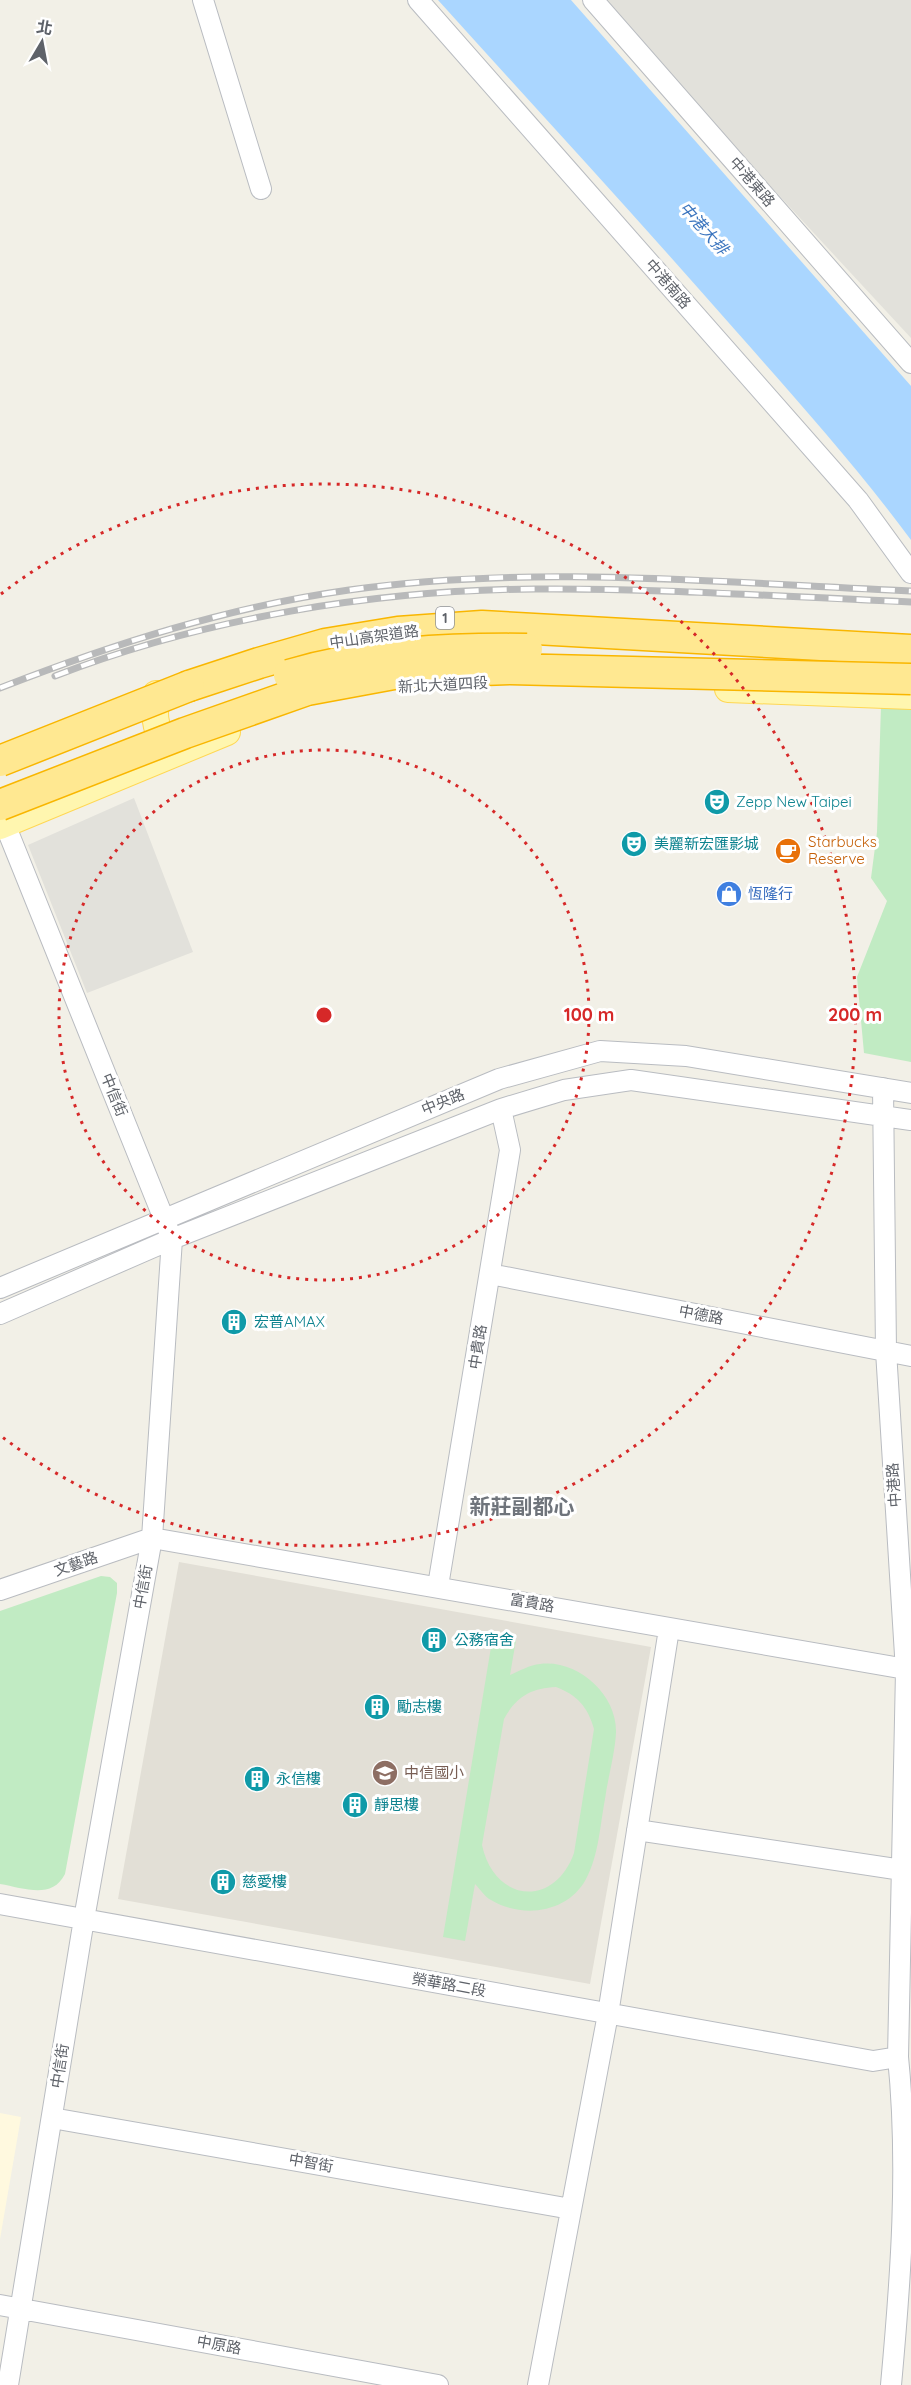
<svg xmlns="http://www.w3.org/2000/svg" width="911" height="2385" viewBox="0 0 911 2385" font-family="Quicksand,'Noto Sans TC',sans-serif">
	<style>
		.commercial { fill: #fff9df }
		.industrial { fill: #e2e1db }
		.education { fill: #e2dfd6 }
		.green { fill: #c1ebc3; fill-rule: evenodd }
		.water { fill: #aad6ff }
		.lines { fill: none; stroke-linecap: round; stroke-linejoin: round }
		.minor-casing { stroke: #b9bcc1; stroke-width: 22 }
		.major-casing { stroke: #ffd753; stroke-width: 28 }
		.highway-casing { stroke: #f9b600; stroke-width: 33 }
		.minor { stroke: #fff; stroke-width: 20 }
		.major { stroke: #fff6af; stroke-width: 26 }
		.highway { stroke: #ffe891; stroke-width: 30 }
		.rail-casing { stroke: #b8b9ba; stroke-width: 7 }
		.rail { stroke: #fff; stroke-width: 4.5; stroke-dasharray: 14; stroke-linecap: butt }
		.highway-bridge-casing { stroke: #f9b600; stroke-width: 33; stroke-linecap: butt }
		.highway-bridge { stroke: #ffe891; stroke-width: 30 }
		.ring { fill: none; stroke: #d62828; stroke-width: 3; stroke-dasharray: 3 6 }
		.labels { text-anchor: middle; stroke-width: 6; stroke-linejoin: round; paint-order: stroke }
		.shield { fill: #fff; stroke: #8e9196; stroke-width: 1.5 }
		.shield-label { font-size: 14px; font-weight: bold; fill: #5e6269 }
		.street-label { font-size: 15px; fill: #5e6269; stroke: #fff }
		.culture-label { font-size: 15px; fill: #0d838f; stroke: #fff; text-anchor: start }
		.food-label { font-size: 15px; fill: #c56008; stroke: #fff; text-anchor: start }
		.shop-label { font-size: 15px; fill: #366cbe; stroke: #fff; text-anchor: start }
		.education-label { font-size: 15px; fill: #785e54; stroke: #fff; text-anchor: start }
		.water-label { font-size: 16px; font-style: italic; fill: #3a74be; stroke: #fff }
		.district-label { font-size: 21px; font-weight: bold; fill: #6f747b; stroke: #fff }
		.centre { fill: #d62828; stroke: #fff; stroke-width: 3 }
		.ring-label { font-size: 18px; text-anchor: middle; font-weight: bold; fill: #d62828; stroke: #fff; stroke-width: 6; stroke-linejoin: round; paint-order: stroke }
	</style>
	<rect width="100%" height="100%" fill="#f2f0e7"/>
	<path class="commercial" d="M0,2113l21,4 -21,122z"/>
	<path class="industrial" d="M598,0h313v338z
		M134,798l59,154 -106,41 -59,-148z"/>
	<path class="education" d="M179,1562l472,85 -61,337 -472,-85z"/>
	<path class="green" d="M881,706l30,1v355l-47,-9 -7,-76 30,-76 -16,-23 6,-46z
		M101,1576l9,1 7,6v10l-52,281c-13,26 -41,14 -65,10v-273z
		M493,1635l23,5 -6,35c9,-4 20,-10 30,-11 37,-5 77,30 76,68 -1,22 -8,45 -11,67 -5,26 -6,56 -19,80 -18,34 -64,40 -95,21 -6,-3 -11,-11 -16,-16l-10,57 -22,-4zM556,1687c21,8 32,20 38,42l-20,124c-20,56 -80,49 -92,-8l22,-126c12,-22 27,-31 52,-32z"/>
	<path class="water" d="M438,0h133l340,386v154c-54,-73 -115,-141 -175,-209 -98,-112 -199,-221 -298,-331z"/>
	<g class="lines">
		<g class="minor-casing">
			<path id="minor" d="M203,0l58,189
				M418,0l440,500 53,73
				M593,0l318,363
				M0,812l172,427 -20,299 -68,381 -76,466
				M883,1088l3,263 20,320 -8,386c11,109 3,219 -7,328
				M490,1274l421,82
				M0,1288l499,-209 101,-28 86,5 225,37
				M0,1314l172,-75 329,-130 63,-19 67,-10 280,40
				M438,1586l72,-436 -9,-41
				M0,1590l152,-52 759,132
				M637,1830l265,40
				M0,1904l873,157 25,-4
				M52,2118l519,91
				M0,2305l438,80
				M538,2385l70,-371 61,-385"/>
		</g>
		<g class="major-casing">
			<path id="major" d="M728,689l183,7
				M156,694c-3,23 -2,48 24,55
				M0,826l227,-94"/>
		</g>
		<g class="highway-casing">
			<path id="highway" d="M189,686l70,-23 66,-19 73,-12 84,-6 429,24"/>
		</g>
		<use href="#minor" class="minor"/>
		<use href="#major" class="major"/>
		<use href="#highway" class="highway"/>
		<g class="rail-casing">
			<path id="rail" d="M55,676c150,-58 319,-86 480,-87 125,-1 251,8 376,13
				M0,688c113,-44 228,-81 349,-98 186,-26 375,-7 562,1"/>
		</g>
		<use href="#rail" class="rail"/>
		<g class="highway-bridge-casing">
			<path id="highway-bridge" d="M289,675c78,-23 157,-27 238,-26
				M0,761l189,-75
				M0,805l185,-72 122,-43 92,-17 111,-4 401,10"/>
		</g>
		<use href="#highway-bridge" class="highway-bridge"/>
	</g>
	<g class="ring">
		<circle cx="324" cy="1015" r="265"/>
		<path d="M1 594A531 531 0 1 1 1 1436"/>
	</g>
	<defs>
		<g id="theatre-disc" transform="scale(1.35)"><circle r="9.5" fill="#0f9aa8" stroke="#fff"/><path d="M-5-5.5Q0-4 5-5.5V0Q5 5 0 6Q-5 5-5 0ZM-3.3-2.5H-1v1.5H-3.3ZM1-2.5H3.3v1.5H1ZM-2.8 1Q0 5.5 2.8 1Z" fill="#fff"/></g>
		<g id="cafe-disc" transform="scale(1.35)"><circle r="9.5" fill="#e8710a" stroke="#fff"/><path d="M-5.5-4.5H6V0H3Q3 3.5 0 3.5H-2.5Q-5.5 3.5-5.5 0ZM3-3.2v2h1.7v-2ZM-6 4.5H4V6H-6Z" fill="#fff"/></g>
		<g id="shop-disc" transform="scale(1.35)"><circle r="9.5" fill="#3f7fe0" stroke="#fff"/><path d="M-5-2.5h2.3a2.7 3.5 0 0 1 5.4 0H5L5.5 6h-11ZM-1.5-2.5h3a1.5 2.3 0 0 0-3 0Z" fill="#fff"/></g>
		<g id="building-disc" transform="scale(1.35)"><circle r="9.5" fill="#0f9aa8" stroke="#fff"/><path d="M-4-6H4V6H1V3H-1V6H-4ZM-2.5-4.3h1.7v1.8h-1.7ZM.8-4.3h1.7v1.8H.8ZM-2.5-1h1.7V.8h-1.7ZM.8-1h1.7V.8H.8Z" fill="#fff"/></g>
		<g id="school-disc" transform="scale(1.35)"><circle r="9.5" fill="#8d6e63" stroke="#fff"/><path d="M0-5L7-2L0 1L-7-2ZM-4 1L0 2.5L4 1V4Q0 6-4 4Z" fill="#fff"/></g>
	</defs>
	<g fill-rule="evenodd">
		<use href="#theatre-disc" x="717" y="802"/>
		<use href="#theatre-disc" x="634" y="844"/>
		<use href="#cafe-disc" x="788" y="851"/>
		<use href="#shop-disc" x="729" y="894"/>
		<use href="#building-disc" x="234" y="1322"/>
		<use href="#building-disc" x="434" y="1640"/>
		<use href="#building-disc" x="377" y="1707"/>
		<use href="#school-disc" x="385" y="1773"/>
		<use href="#building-disc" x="257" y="1779"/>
		<use href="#building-disc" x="355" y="1805"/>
		<use href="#building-disc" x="223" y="1882"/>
	</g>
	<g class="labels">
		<rect class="shield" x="436" y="607" width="18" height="22" rx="4.5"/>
		<g class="shield-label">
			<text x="445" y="623">1</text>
		</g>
		<g class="street-label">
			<text transform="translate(752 182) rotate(49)" y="5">中港東路</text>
			<text transform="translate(668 284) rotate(49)" y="5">中港南路</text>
			<text transform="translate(374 637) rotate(-8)" y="5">中山高架道路</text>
			<text transform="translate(443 685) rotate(-3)" y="5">新北大道四段</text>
			<text transform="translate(114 1095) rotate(68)" y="5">中信街</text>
			<text transform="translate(443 1102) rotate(-22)" y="5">中央路</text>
			<text transform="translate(701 1315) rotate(11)" y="5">中德路</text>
			<text transform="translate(478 1347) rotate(-81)" y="5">中貴路</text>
			<text transform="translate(894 1485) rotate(-94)" y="5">中港路</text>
			<text transform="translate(76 1564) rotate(-19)" y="5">文藝路</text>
			<text transform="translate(143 1587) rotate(-80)" y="5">中信街</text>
			<text transform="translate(532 1603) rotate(10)" y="5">富貴路</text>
			<text transform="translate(449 1985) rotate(10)" y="5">榮華路二段</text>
			<text transform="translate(60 2066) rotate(-81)" y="5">中信街</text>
			<text transform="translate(311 2163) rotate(10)" y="5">中智街</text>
			<text transform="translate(219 2345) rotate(10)" y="5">中原路</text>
		</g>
		<g class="culture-label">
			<text x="736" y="807">Zepp New Taipei</text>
			<text x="654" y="849">美麗新宏匯影城</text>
			<text x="254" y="1327">宏普AMAX</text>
			<text x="454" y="1645">公務宿舍</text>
			<text x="397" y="1712">勵志樓</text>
			<text x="276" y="1784">永信樓</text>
			<text x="374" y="1810">靜思樓</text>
			<text x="242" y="1887">慈愛樓</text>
		</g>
		<g class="food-label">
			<text x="808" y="847">Starbucks<tspan x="808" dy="17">Reserve</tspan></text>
		</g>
		<g class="shop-label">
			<text x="748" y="899">恆隆行</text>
		</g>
		<g class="education-label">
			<text x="404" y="1778">中信國小</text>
		</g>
		<g class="water-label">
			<text transform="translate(704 228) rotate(48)" y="6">中港大排</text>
		</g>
		<g class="district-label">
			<text x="522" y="1514">新莊副都心</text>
		</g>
	</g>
	<circle cx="324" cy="1015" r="9" class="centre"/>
	<g class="ring-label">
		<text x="589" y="1021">100 m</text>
		<text x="855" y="1021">200 m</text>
	</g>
	<g transform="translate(42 42) rotate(10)" stroke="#ffffff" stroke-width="4.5" paint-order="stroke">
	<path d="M0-4.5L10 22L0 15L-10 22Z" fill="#5e6269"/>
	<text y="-9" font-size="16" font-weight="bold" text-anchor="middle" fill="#5e6269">北</text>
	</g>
</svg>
